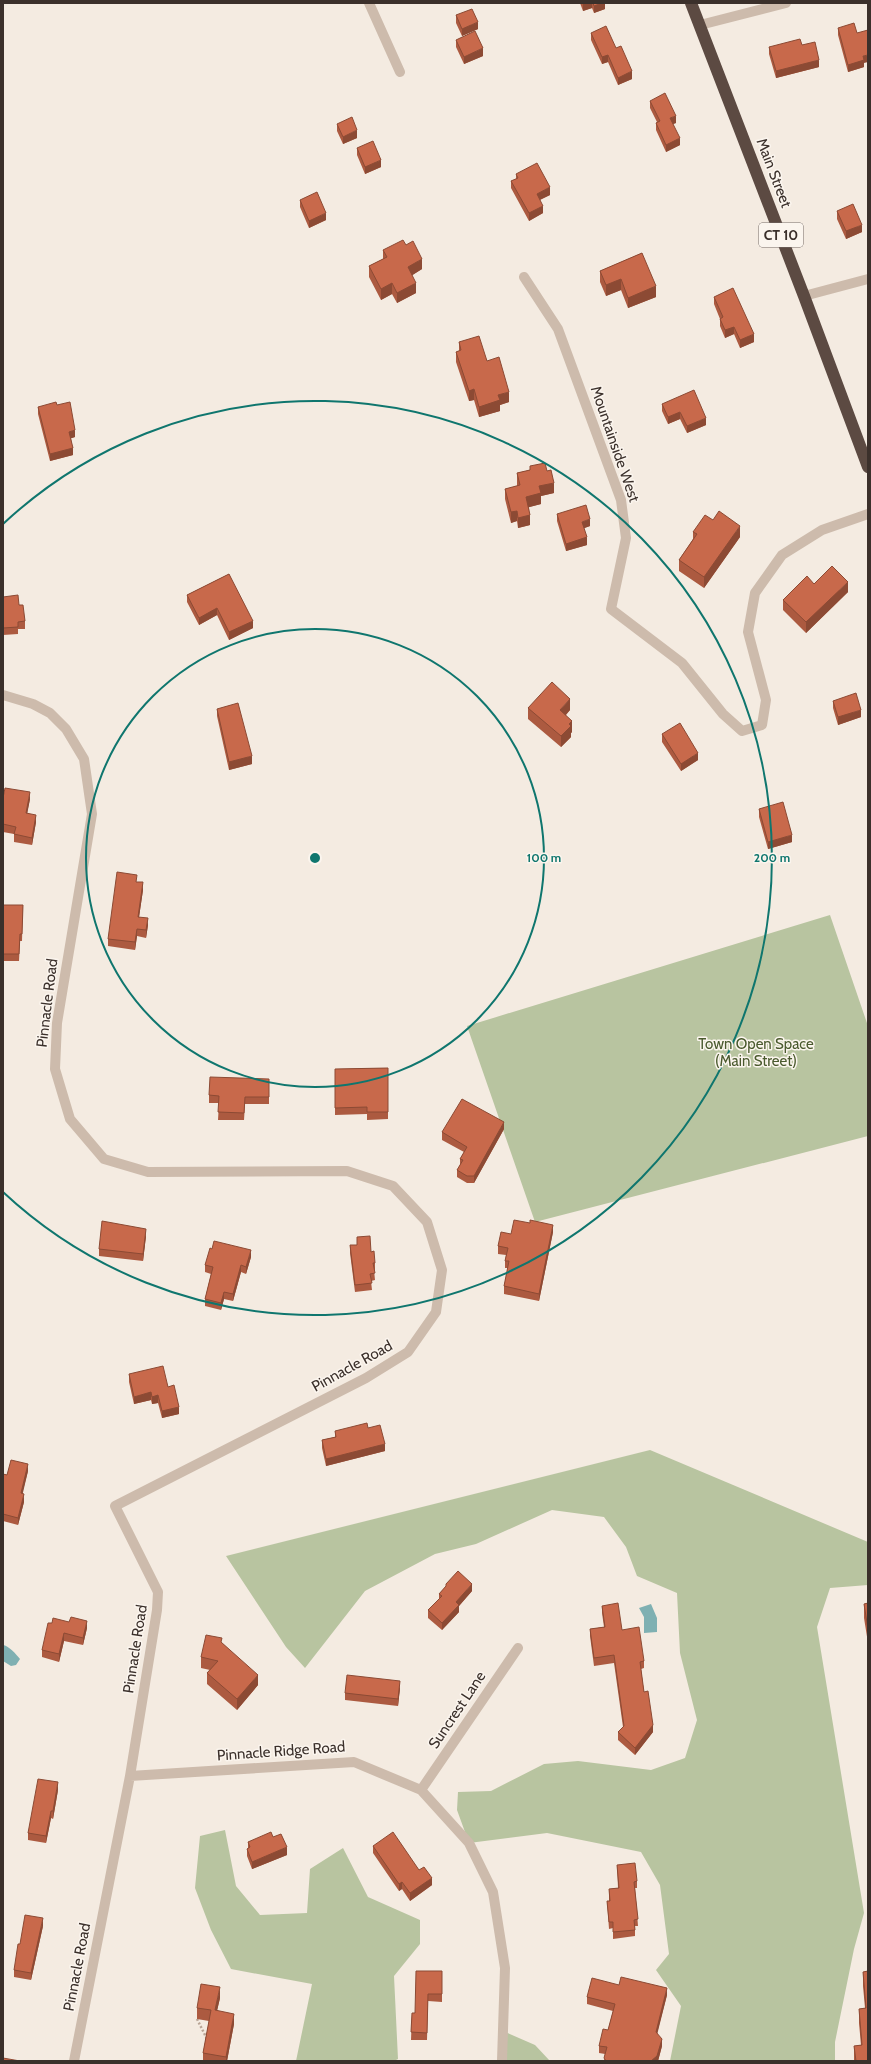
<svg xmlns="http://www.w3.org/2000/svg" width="871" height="2064" viewBox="0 0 871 2064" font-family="Cabin,sans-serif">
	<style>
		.green { fill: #b8c4a0 }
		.water { fill: #7fb0b2 }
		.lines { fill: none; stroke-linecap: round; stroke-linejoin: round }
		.path { stroke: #b9a596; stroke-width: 2.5; stroke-dasharray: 2 2; stroke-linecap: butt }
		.minor { stroke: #cdbbac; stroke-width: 10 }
		.highway { stroke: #5c4a42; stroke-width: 12 }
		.wall { fill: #ac5a40 }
		.shaded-wall { fill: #8c4a34 }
		.building { fill: #c8694b; stroke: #8c4a34 }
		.ring { fill: none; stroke: #0f766e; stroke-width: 2 }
		.labels { text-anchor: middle; stroke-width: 3; stroke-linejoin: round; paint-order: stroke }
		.shield { fill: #fbf5ee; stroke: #756b66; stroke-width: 1 }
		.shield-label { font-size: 14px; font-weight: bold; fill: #3b302b }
		.street-label { font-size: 15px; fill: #3b302b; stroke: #fbf5ee }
		.park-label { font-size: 15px; fill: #4a5a2e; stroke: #fbf5ee }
		.centre { fill: #0f766e; stroke: #fbf5ee; stroke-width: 2 }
		.ring-label { font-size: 12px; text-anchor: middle; font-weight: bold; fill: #0f766e; stroke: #fbf5ee; stroke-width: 3; stroke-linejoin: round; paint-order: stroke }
	</style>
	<rect width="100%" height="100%" fill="#f4ebe1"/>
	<path class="green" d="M830,915l38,111v110l-333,86 -68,-196z
		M650,1450l218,92v43l-38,3 -13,39 47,286 -10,36 -19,93v19h-165l11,-55 -25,-36 13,-16 -9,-69 -19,-33 -94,-19 -78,10 -12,-33 1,-18 33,-1 53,-27 34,-3 73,9 34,-12 12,-38 -17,-67 -3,-60 -40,-17 -11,-29 -22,-30 -52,-7 -76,34 -41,10 -70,37 -60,77 -19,-21 -60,-91z
		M225,1830l11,56 24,29 47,-2 3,-44 33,-21 25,49 52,23v24l-26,32 4,83 -4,2h-98l16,-77 -81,-15 -20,-39 -16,-42 5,-52z
		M503,2031l32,14 15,16h-48z"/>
	<path class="water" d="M651,1604l6,14v14l-13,1v-16l-5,-9z
		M3,1645c5,0 14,10 17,14l-4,6 -5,1 -8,-5z"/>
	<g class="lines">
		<path class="path" d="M197,2019l10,20"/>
		<path class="minor" d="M369,3l31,69
			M700,25l86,-22
			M524,277l34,52 63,171 5,38 -15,71 71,54 41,51 19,17 20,-6 4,-25 -18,-68 7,-39 27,-38 40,-25 46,-16
			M804,296l64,-17
			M3,695l30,9 17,9 16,16 18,30 8,55 -35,209 -2,46 15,50 34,40 44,13 199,-1 46,15 34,36 15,48 -6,42 -28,40 -42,26 -251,128 43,86 -1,18 -27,166 -56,285
			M130,1776l224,-14 67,28 48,53 24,49 12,76 -3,93
			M421,1790l97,-142"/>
		<path class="highway" d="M691,3l113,293 64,171"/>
	</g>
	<path class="wall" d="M580,3h25v6l-11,4 -2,-5 -9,3z
		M456,15l22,14 -16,7 -6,-13z
		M838,28l26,35v4l-16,5 -10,-37z
		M591,33l25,15 16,31 -14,6 -10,-23 -6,2 -11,-24z
		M456,40l27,16 -19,8 -8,-17z
		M802,45l17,22 -43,11 -7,-24v-7z
		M650,101l26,22 -3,1 7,21 -14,7 -10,-22v-7l1,-1 -7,-14z
		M337,124l20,14 -14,6 -6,-13z
		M357,148l24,19 -16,7 -8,-19z
		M516,174l34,21 -10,5 3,13 -14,8 -18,-33v-7l5,-2z
		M300,200l26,20 -17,8 -9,-21z
		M837,211l25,21 -16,7 -9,-20z
		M406,245l16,24 -10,6 4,18 -19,10 -5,-9 -11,6 -12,-23v-11l14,-7v-9z
		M642,253l14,44 -28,11 -7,-18 -15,6 -6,-14v-11z
		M714,297l40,45 -14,6 -6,-14 -9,4 -5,-12v-7l-6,-15z
		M459,342l28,19 22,41 -9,3v6l-21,6 -5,-17 -5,1 -13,-39v-10l3,-1z
		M662,404l44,21 -19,8 -7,-14 -12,5 -6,-13z
		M57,405l18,32 -4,1 2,17 -23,6 -12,-47v-7z
		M530,466l17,5 7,22 -13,3v8l-12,3 1,18 -12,3 -1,-7 -6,2 -6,-24v-10l12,-3v-13l13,-3z
		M557,514l33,12 -6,2 3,17 -21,6 -9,-30z
		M713,520l27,17 -36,51 -25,-17v-11l14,-21v-7z
		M229,574l24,54 -24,12 -12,-25 -18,10 -12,-23v-7z
		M814,584l34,8 -42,41 -23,-23v-10z
		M3,597l16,8 6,16v8h-7v5l-15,1z
		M833,701l28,16 -23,8 -5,-17z
		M528,708l42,2 -4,5 6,17 -1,1v4l-10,10 -33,-28z
		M217,709l35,55 -23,6 -12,-54z
		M662,734l36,26 -17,11 -19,-29z
		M3,798l27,1 -3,14 9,9 -4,23 -18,-3v-8l-11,-2z
		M759,809l33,33 -24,7 -9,-32z
		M137,882l6,8 -4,27 9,8 -2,13 -9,-2 -2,14 -27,-4v-7z
		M3,905h20l-1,36h-2l-1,20h-16z
		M388,1068v51l-21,1v-6l-32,1v-46z
		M269,1079v25h-24l-1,16h-26l1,-17h-10v-8z
		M504,1129l-30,54h-7l-10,-6v-7l3,-5v-6l4,-7 -22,-12v-8z
		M553,1232l-14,69 -35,-7v-8l4,-18h-3v-7l1,-6 -8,-1v-8l13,-12z
		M146,1236l-3,25 -44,-5v-7z
		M357,1237l14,15 4,11v7h-1l1,10 -4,1 1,9 -17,2 -5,-39v-8h7z
		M251,1257l-5,17 -5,-2 -8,29 -9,-2 -3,11 -16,-4v-7l6,-25 -6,-2v-7z
		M129,1374l39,13 11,27 -17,4 -4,-15 -6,1 -1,-4 -17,4 -5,-22z
		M368,1428l17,23 -59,15 -4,-18v-8l13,-3v-6z
		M28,1471l-6,23 2,8 -6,23 -15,-4v-47l4,1z
		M446,1584l26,7 -13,15v6l-17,18 -14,-12v-8l11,-11v-5l7,-7z
		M868,1603v40l-4,-25v-14z
		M602,1606l20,24 22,31v7l-3,1 3,23 9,40 -18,23 -17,-15v-8l5,-5 -9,-64 -20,3 -4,-30v-7l14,-2 -2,-14z
		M52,1623l35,5 -4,17 -19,-4 -5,21 -17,-5v-7z
		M222,1643l36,42 -21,25 -30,-26v-11l3,-3 -9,-2v-11z
		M400,1688l-2,18 -53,-6v-7z
		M58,1790l-5,29 -2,-1 -5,25 -18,-3v-7z
		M273,1837l14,18 -35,14 -5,-13v-7l1,-1v-6z
		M373,1846l46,24 13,15 -22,16 -8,-12 -3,2 -26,-38z
		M617,1865l20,16v7h-2l3,38h-3v10l-22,3v-11l-4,1 -2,-28h2v-12l9,-1z
		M43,1926l-12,54 -17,-3v-7l6,-26z
		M442,1971v31l-14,-1 -1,39h-16l1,-27h3z
		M868,1971v90h-14v-15l7,-1 -2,-22v-14l6,-1 -2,-22v-14z
		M619,1985l48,10 -10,38 5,13 -4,15h-54l1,-7 -6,-1v-7l9,-16 5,-19 -26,-7v-7z
		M220,1998l-3,12 17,14 -7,37h-24v-8l6,-32 -12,-2v-11z"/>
	<path class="shaded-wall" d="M586,3h6v5l-9,3v-7z
		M602,3h3v6l-11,4v-7z
		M478,22v7l-16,7v-7z
		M483,48v8l-19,8v-7z
		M608,55v7l-6,2v-7z
		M868,55v7l-4,1v4l-16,5v-7l15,-9z
		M819,60v7l-43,11v-7z
		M632,71v8l-14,6v-7z
		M676,116v7l-6,2v-7z
		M357,130v8l-14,6v-7z
		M680,138v7l-14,7v-7z
		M381,160v7l-16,7v-7z
		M550,187v8l-13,6v-7z
		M543,206v7l-14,8v-8z
		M326,213v7l-17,8v-7z
		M862,225v7l-16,7v-8z
		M422,259v10l-14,9v-11z
		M621,279v11l-15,6v-11z
		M392,283v11l-11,6v-11z
		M416,283v10l-19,10v-10z
		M656,286v11l-28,11v-10z
		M734,327v7l-9,4v-8z
		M754,334v8l-14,6v-8z
		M474,389v11l-5,1v-10z
		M509,392v10l-9,3v6l-21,6v-10l19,-12z
		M680,412v7l-12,5v-7z
		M706,418v7l-19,8v-7z
		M75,430v7l-6,2v-7z
		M73,448v7l-23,6v-7z
		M554,483v10l-13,3v8l-15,4v-11l13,-11z
		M517,511v10l-6,2v-11z
		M530,515v10l-12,3v-10z
		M590,519v7l-8,3v-7z
		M740,526v11l-36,51v-11z
		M587,537v8l-21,6v-7z
		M848,582v10l-42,41v-11z
		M217,608v7l-18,10v-7z
		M253,621v7l-24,12v-8z
		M570,699v11l-10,11v-11z
		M861,710v7l-23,8v-8z
		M572,721v11l-1,1v4l-10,10v-11l8,-12z
		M698,753v7l-17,11v-7z
		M252,756v8l-23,6v-8z
		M30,792v7l-4,21v-7z
		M36,815v7l-4,23v-7z
		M792,835v7l-24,7v-7z
		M143,882v8l-5,34v-7z
		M148,918v7l-2,13v-8z
		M137,929v7l-2,14v-8z
		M504,1122v7l-30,54v-7z
		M553,1225v7l-14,69v-7z
		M146,1229v7l-3,25v-7z
		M251,1250v7l-5,17v-7z
		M241,1265v7l-8,29v-7z
		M224,1292v7l-3,11v-7z
		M151,1392v8l-17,4v-7z
		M158,1395v8l-6,1v-7z
		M179,1407v7l-17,4v-7z
		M385,1444v7l-59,15v-7z
		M28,1464v7l-7,30v-8z
		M24,1494v8l-6,23v-7z
		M472,1584v7l-13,15v6l-17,18v-7l14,-21z
		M87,1621v7l-4,17v-7z
		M64,1633v8l-5,21v-8z
		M258,1675v10l-21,25v-11z
		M400,1681v7l-2,18v-7z
		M653,1725v7l-18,23v-7z
		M58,1782v8l-5,29v-8z
		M51,1811v7l-5,25v-7z
		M287,1847v8l-35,14v-7z
		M432,1878v7l-22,16v-8z
		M402,1882v7l-3,2v-7z
		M43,1918v8l-12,54v-7z
		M220,1987v11l-5,22v-10z
		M667,1988v7l-11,44v-7z
		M234,2014v10l-7,37h-1v-4z
		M662,2039v7l-4,15h-7z"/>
	<path class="building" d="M593,3h9l-8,3z
		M472,9l6,13 -16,7 -6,-14z
		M854,23l3,10 11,-3v25l-5,1 1,4 -16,5 -10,-37z
		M606,26l10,22 5,-2 11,25 -14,7 -10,-23 -6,2 -11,-24z
		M475,31l8,17 -19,9 -8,-17z
		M800,39l2,6 13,-3 4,18 -43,11 -7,-24z
		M665,93l11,23 -6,2 10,20 -14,7 -10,-22 4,-2 -10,-20z
		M352,117l5,13 -14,7 -6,-13z
		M373,141l8,19 -16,7 -8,-19z
		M537,163l13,24 -13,7 6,12 -14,7 -18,-32 7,-3 -2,-4z
		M317,192l9,21 -17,8 -9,-21z
		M853,204l9,21 -16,6 -9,-20z
		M403,240l3,5 7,-4 9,18 -14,8 8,16 -19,10 -5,-10 -11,6 -12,-23 18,-9 -4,-7z
		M642,253l14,33 -28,12 -7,-19 -15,6 -6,-14z
		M733,288l21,46 -14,6 -6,-13 -9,3 -5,-11 3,-2 -9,-20z
		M479,336l8,25 12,-4 10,35 -11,3 2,5 -21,7 -5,-18 -5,2 -13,-39 5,-2 -2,-8z
		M694,390l12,28 -19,8 -7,-14 -12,5 -6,-13z
		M56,402l1,3 13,-3 5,28 -6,2 4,16 -23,6 -12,-47z
		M545,463l2,8 4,-1 3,13 -15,3 2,7 -15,4 4,18 -12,3 -1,-7 -6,1 -6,-23 15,-4 -3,-12 13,-3v-4z
		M586,505l4,14 -8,3 5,15 -21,7 -9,-30z
		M719,511l21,15 -36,51 -25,-17 18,-26 -4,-2 12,-17 8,5z
		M832,566l16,16 -42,40 -23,-22 24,-24 7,8z
		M229,574l24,47 -24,11 -12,-24 -18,10 -12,-23z
		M18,595l1,10h4l2,16 -7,1v5l-15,1v-31z
		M552,682l18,17 -10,11 12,11 -3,3 2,2 -10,10 -33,-28z
		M856,693l5,17 -23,7 -5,-16z
		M238,703l14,53 -23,6 -12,-53z
		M680,723l18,30 -17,11 -19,-30z
		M5,788l25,4 -4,21 10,2 -4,23 -18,-4 2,-7 -13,-3v-26z
		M783,802l9,33 -24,7 -9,-33z
		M117,872l20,3 -1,7h7l-5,35 10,1 -2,12 -9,-1 -2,13 -27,-3z
		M3,905h20l-1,29h-2l-1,20h-16z
		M388,1068v44h-21v-5l-32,1v-39z
		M210,1077l59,2v18h-24l-1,16 -26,-1 1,-16 -10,-1z
		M462,1099l42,23 -30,54h-7l-10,-6 6,-10 -3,-1 7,-12 -25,-15z
		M514,1220l16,3v-3l23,5 -14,69 -35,-8 5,-25h-4l3,-13 -10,-2 3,-14 10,2z
		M102,1221l44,8 -3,25 -44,-5z
		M370,1236l1,16 3,-1 1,12h-2l2,10 -5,1 2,9 -17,2 -5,-40h7v-8z
		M214,1241l37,9 -5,17 -5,-2 -8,29 -9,-2 -3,11 -16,-4 8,-32 -8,-2 5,-17 2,1z
		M163,1366l5,21 6,-2 5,22 -17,4 -4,-16 -6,2 -1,-5 -17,5 -5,-23z
		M367,1423l1,5 12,-3 5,19 -59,15 -4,-19 14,-3 -1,-6z
		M11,1460l17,4 -7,29 3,1 -6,24 -15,-4v-40l4,1z
		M458,1571l14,13 -16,18 3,3 -17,18 -14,-13 14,-14 -3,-2 7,-8v-2z
		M618,1603l4,27 17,-3 5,34 -4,1 4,30 4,-1 5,34 -18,23 -17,-16 6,-6 -10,-71 -20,3 -4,-29 15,-2 -3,-21z
		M868,1603v26l-4,-25z
		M71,1617l16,4 -4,17 -19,-5 -5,21 -17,-4 6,-27h4l1,-5 16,4z
		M206,1635l16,3 -1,4 37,33 -21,24 -30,-26 11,-12 -17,-4z
		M347,1675l53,6 -2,18 -53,-6z
		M38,1779l20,3 -5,29h-2l-5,25 -18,-3z
		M271,1832l2,5 8,-3 6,13 -35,15 -5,-13 3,-2 -2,-5z
		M393,1832l26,38 5,-3 8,11 -22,15 -8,-11 -3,2 -26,-38z
		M635,1863l2,18 -3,1 4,37 -4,1 1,10 -22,2v-10h-4l-2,-21h3l-1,-12 10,-1 -2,-23z
		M25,1915l18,3 -12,55 -17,-3 4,-26h2z
		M416,1971h26v23h-14l-1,39 -16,-1 1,-19h3z
		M868,1971v90h-12l-2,-15 8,-1 -3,-36 7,-1 -3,-36z
		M621,1977l46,11 -11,44 6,7 -5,17 -6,5h-45l-2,-3 3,-11 -8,-1 4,-17 5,1 7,-26 -28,-7 5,-19 27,7z
		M201,1984l19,3 -5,23 19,4 -8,43 -23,-4 8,-43 -14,-2z
		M3,2058l17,3h-17z"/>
	<g class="ring">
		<circle cx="315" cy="858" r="229"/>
		<path d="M3 524A457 457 0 1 1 3 1192"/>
	</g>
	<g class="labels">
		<rect class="shield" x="759" y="223" width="44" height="24" rx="3"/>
		<g class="shield-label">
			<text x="781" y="240">CT 10</text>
		</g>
		<g class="street-label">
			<text transform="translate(774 173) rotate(69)" y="5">Main Street</text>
			<text transform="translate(615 444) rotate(71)" y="5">Mountainside West</text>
			<text transform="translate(47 1003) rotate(-83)" y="5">Pinnacle Road</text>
			<text transform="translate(352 1366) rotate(-29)" y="5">Pinnacle Road</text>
			<text transform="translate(135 1649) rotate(-81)" y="5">Pinnacle Road</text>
			<text transform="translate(457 1710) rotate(-56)" y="5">Suncrest Lane</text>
			<text transform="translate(281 1751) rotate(-4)" y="5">Pinnacle Ridge Road</text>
			<text transform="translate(77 1967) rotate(-79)" y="5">Pinnacle Road</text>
		</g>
		<g class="park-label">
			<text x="756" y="1049">Town Open Space<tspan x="756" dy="17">(Main Street)</tspan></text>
		</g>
	</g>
	<circle cx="315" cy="858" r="6" class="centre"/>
	<g class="ring-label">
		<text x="544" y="862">100 m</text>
		<text x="772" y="862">200 m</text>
	</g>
	<rect width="871" height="2064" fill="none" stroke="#3b302b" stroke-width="8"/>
</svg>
